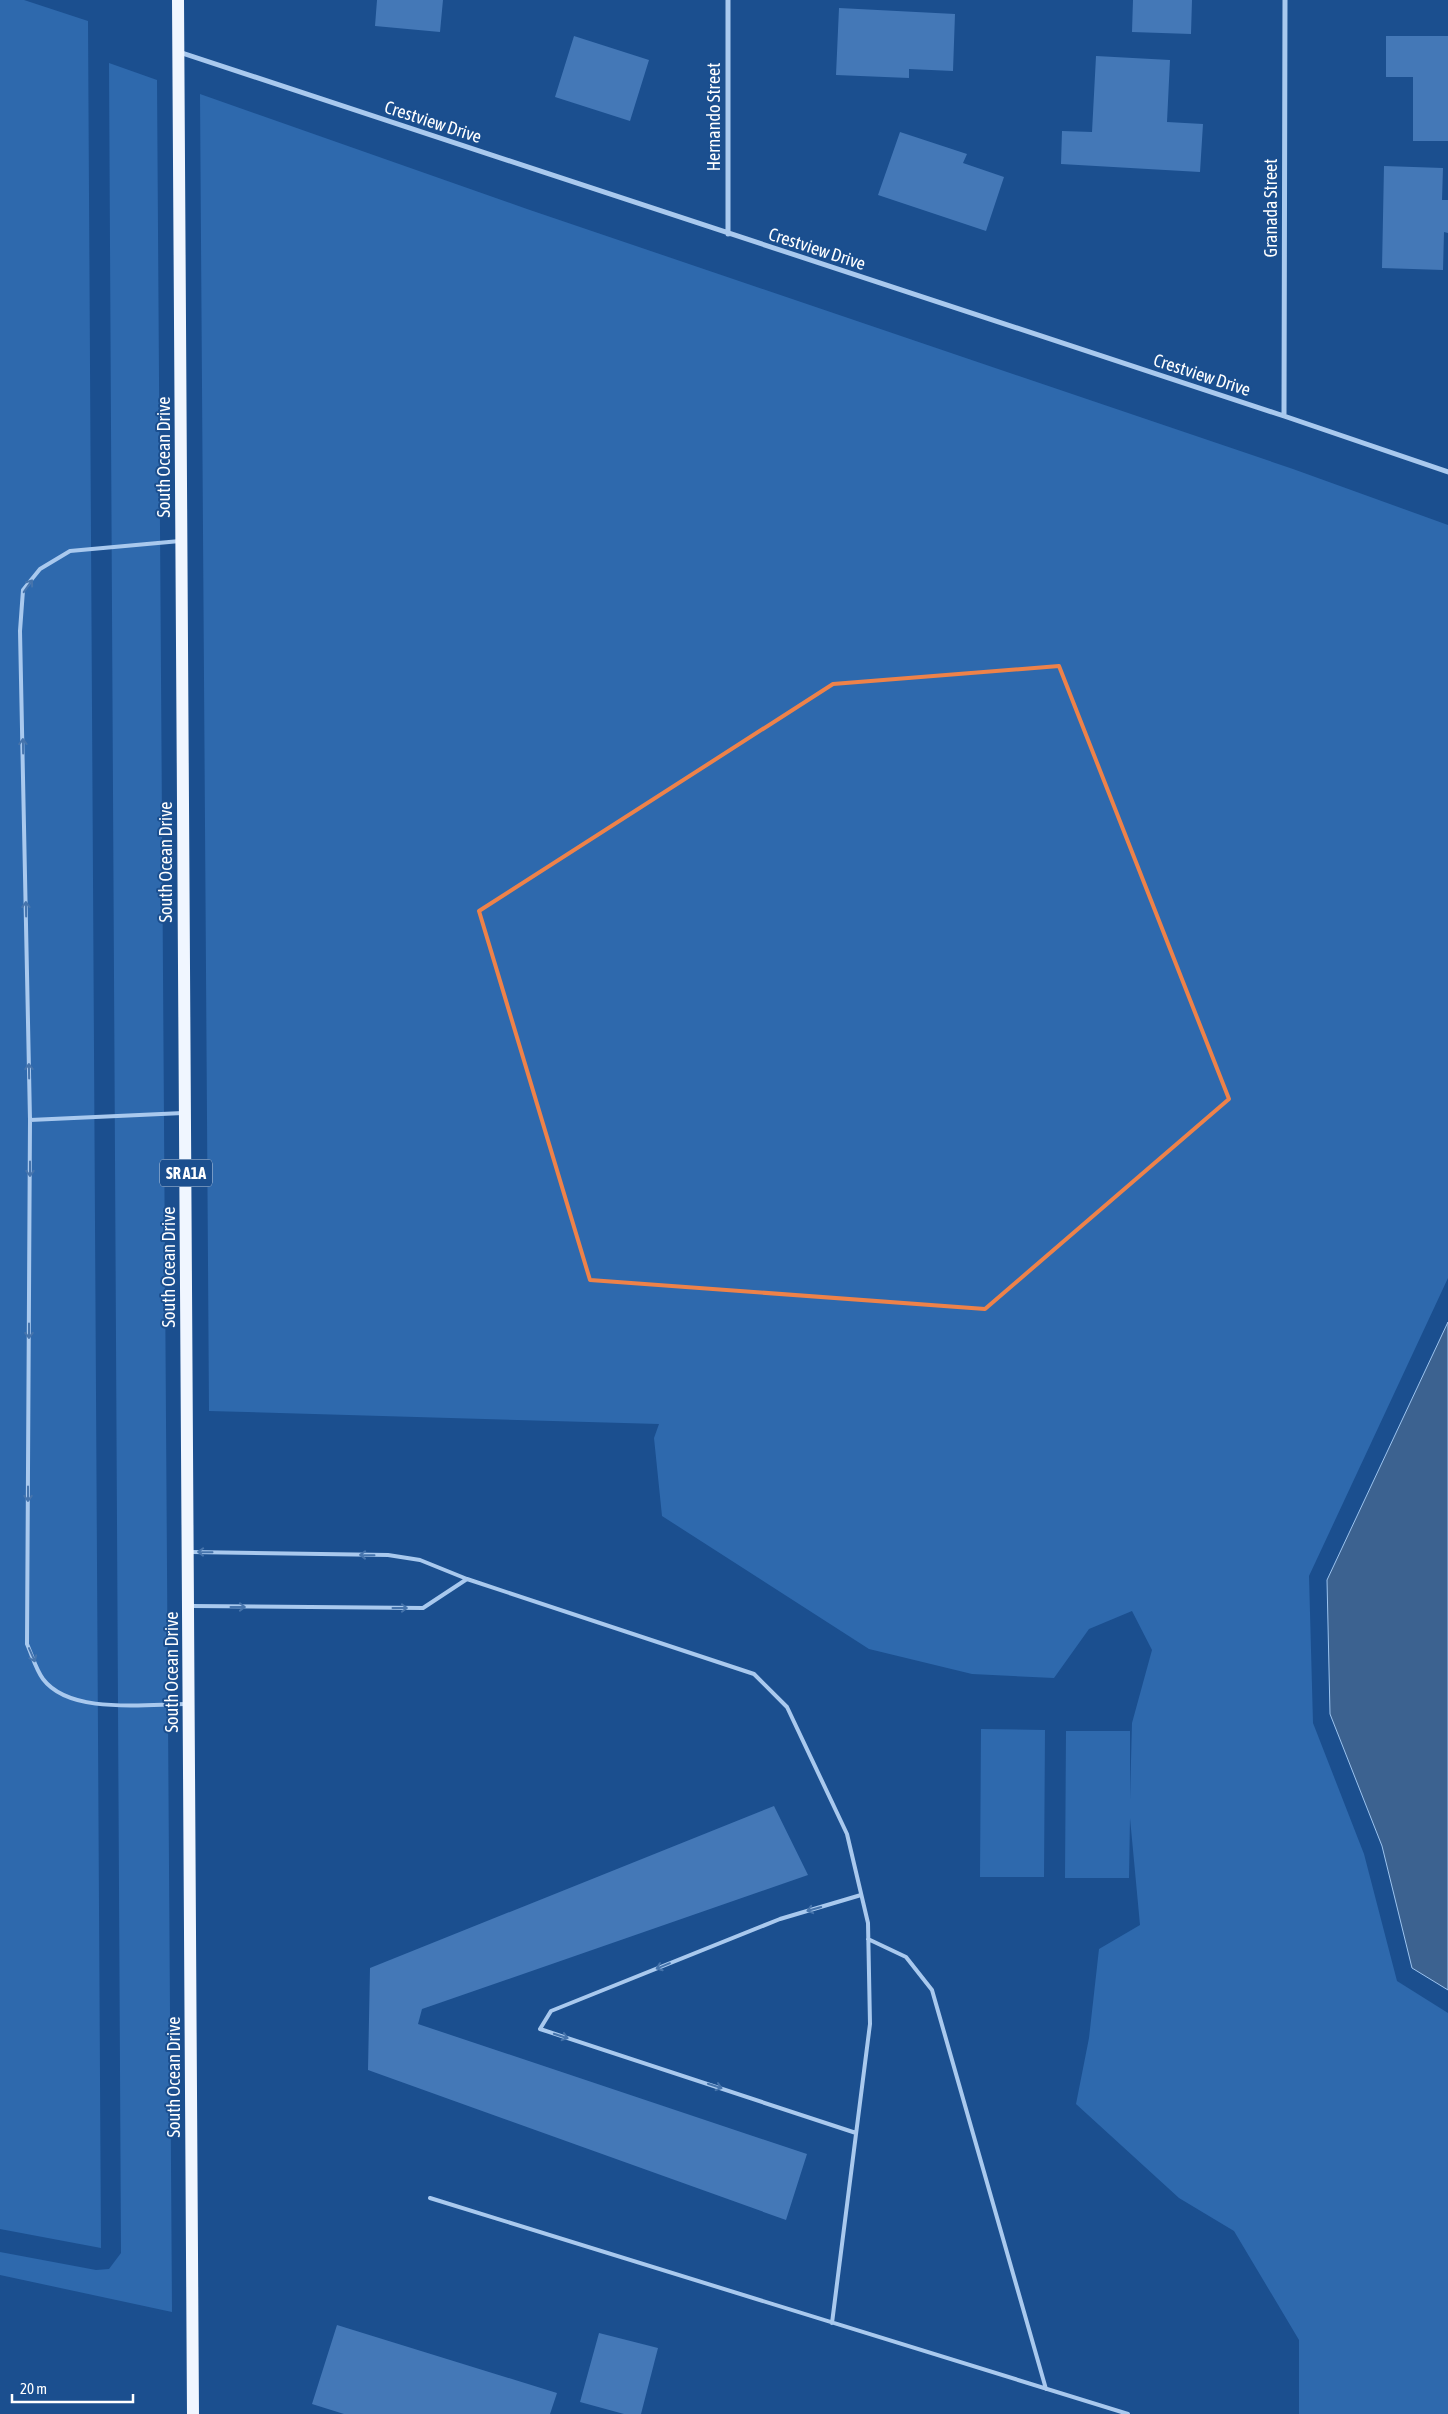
<svg xmlns="http://www.w3.org/2000/svg" width="1448" height="2414" viewBox="0 0 1448 2414" font-family="'Asap Condensed',sans-serif">
	<style>
		.green { fill: #2e69ad }
		.water { fill: #3c6290; stroke: #9cc4f0 }
		.building { fill: #4478b7 }
		.lines { fill: none; stroke-linecap: round; stroke-linejoin: round }
		.service { stroke: #a9c9ee; stroke-width: 4 }
		.minor { stroke: #a9c9ee; stroke-width: 5 }
		.primary { stroke: #f0f6ff; stroke-width: 12 }
		.oneway { stroke: #4674ac }
		.marked { fill: none; stroke: #ee8249; stroke-width: 4; stroke-linejoin: round }
		.labels { text-anchor: middle; stroke-width: 4; stroke-linejoin: round; paint-order: stroke }
		.shield { fill: #1b4f8f; stroke: #bbcadd; stroke-width: 1 }
		.shield-label { font-size: 16px; font-weight: bold; fill: #fff }
		.street-label { font-size: 18px; fill: #fff; stroke: #1b4f8f }
	</style>
	<rect width="100%" height="100%" fill="#1b4f8f"/>
	<path class="green" d="M0,0h24l64,21 13,2227 -101,-19z
		M109,63l48,17 15,2232 -172,-37v-23l96,18 13,-1 12,-16z
		M200,94l327,115 766,260 155,56v753l-139,298 4,147 51,131 33,127 51,32v401h-149v-74l-65,-109 -55,-33 -103,-94 13,-66 10,-89 41,-24 -10,-107 -1,60h-64l1,-147h64v69l2,-77 20,-73 -20,-39 -43,18 -35,49 -82,-4 -103,-25 -207,-133 -8,-78 5,-14 -450,-13z
		M981,1729l64,1 -1,147h-64z"/>
	<path class="water" d="M1448,1322v668l-36,-22 -30,-122 -52,-132 -3,-134z"/>
	<path class="building" d="M377,0h66l-3,32 -65,-6z
		M1133,0h59l-1,34 -59,-2z
		M839,8l116,6 -2,57 -44,-2v9l-73,-3z
		M574,36l75,24 -19,61 -75,-24z
		M1386,36h62v105h-35v-64h-27z
		M1096,56l74,4 -3,62 36,2 -3,48 -139,-8 1,-33 30,1z
		M900,132l67,22 -4,9 41,14 -18,54 -108,-36z
		M1384,166l59,2 -1,32h6v33l-4,-1 -1,38 -61,-2z
		M774,1806l34,69 -386,134 -4,15 389,130 -21,66 -418,-150 2,-102z
		M337,2325l220,68 -7,21h-206l-32,-10z
		M599,2333l59,15 -17,66h-17l-44,-12z"/>
	<g class="lines">
		<path class="service" d="M180,541l-110,10 -30,18 -17,21 -3,41 10,489 -3,524c5,11 9,26 16,35 27,36 103,25 143,25
			M30,1120l153,-7
			M191,1552l197,3 32,5 47,19 -44,29 -232,-2
			M467,1579l287,95 33,33 60,127 21,89 2,101 -38,299
			M868,1939l38,18 26,33 114,399
			M856,2133l-316,-104 11,-18 229,-92 81,-24
			M430,2198l698,216"/>
		<path class="minor" d="M179,52l1105,364 164,56
			M728,234v-234
			M1284,416l1,-416"/>
		<path class="primary" d="M178,0l15,2414"/>
	</g>
	<defs><path id="oneway-shaft" d="M-6 0H5M1.5-3L5.5 0L1.5 3" fill="none" stroke-width="1.6" stroke-linecap="round" stroke-linejoin="round" transform="scale(1.25)"/></defs>
	<g class="oneway">
		<use href="#oneway-shaft" transform="translate(28 586) rotate(-55)"/>
		<use href="#oneway-shaft" transform="translate(23 746) rotate(-91)"/>
		<use href="#oneway-shaft" transform="translate(26 909) rotate(-91)"/>
		<use href="#oneway-shaft" transform="translate(29 1071) rotate(-91)"/>
		<use href="#oneway-shaft" transform="translate(30 1169) rotate(90)"/>
		<use href="#oneway-shaft" transform="translate(29 1331) rotate(90)"/>
		<use href="#oneway-shaft" transform="translate(28 1494) rotate(90)"/>
		<use href="#oneway-shaft" transform="translate(205 1552) rotate(-179)"/>
		<use href="#oneway-shaft" transform="translate(367 1555) rotate(-179)"/>
		<use href="#oneway-shaft" transform="translate(238 1607)"/>
		<use href="#oneway-shaft" transform="translate(400 1608)"/>
		<use href="#oneway-shaft" transform="translate(32 1655) rotate(66)"/>
		<use href="#oneway-shaft" transform="translate(814 1909) rotate(164)"/>
		<use href="#oneway-shaft" transform="translate(663 1966) rotate(158)"/>
		<use href="#oneway-shaft" transform="translate(561 2036) rotate(18)"/>
		<use href="#oneway-shaft" transform="translate(715 2086) rotate(18)"/>
	</g>
	<path class="marked" d="M1059,666l170,433 -244,210 -395,-29 -111,-369 354,-227z"/>
	<g class="labels">
		<rect class="shield" x="160" y="1159.5" width="52" height="27" rx="4"/>
		<g class="shield-label">
			<text x="186" y="1179">SR A1A</text>
		</g>
		<g class="street-label">
			<text transform="translate(714 117) rotate(-90)" y="6">Hernando Street</text>
			<text transform="translate(433 122) rotate(18)" y="6">Crestview Drive</text>
			<text transform="translate(1271 208) rotate(-90)" y="6">Granada Street</text>
			<text transform="translate(817 249) rotate(18)" y="6">Crestview Drive</text>
			<text transform="translate(1202 375) rotate(18)" y="6">Crestview Drive</text>
			<text transform="translate(164 457) rotate(-90)" y="6">South Ocean Drive</text>
			<text transform="translate(166 862) rotate(-90)" y="6">South Ocean Drive</text>
			<text transform="translate(169 1267) rotate(-90)" y="6">South Ocean Drive</text>
			<text transform="translate(172 1672) rotate(-90)" y="6">South Ocean Drive</text>
			<text transform="translate(174 2077) rotate(-90)" y="6">South Ocean Drive</text>
		</g>
	</g>
	<path d="M12 2394v8h121v-8" fill="none" stroke="#ffffff" stroke-width="2.5"/>
	<text x="20" y="2394" font-size="15" fill="#ffffff" stroke="#1b4f8f" stroke-width="4" paint-order="stroke">20 m</text>
</svg>
